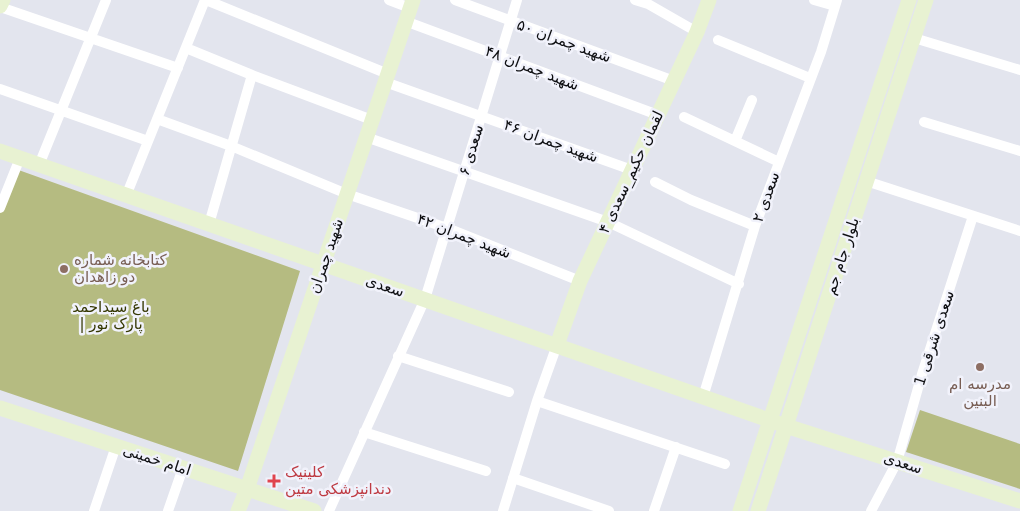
<svg xmlns="http://www.w3.org/2000/svg" width="1020" height="511" viewBox="0 0 1020 511" font-family="'DejaVu Sans','Noto Naskh Arabic',sans-serif">
	<style>
		.green { fill: #b5bb81 }
		.lines { fill: none; stroke-linecap: round; stroke-linejoin: round }
		.street { stroke: #fff; stroke-width: 10 }
		.secondary { stroke: #e8f2d2; stroke-width: 15 }
		.education-dot { fill: #8d6e63; stroke: #f1f2fb; stroke-width: 2 }
		.health-dot { fill: #e0444e; stroke: #f1f2fb; stroke-width: 2 }
		.labels { text-anchor: middle; stroke-width: 5; stroke-linejoin: round; paint-order: stroke }
		.street-label { font-size: 15px; fill: #0d0e11; stroke: #f1f2fb }
		.education-label { font-size: 15px; fill: #785e54; stroke: #f1f2fb; text-anchor: start }
		.park-label { font-size: 15px; fill: #353803; stroke: #f1f2fb }
		.health-label { font-size: 15px; fill: #be3a42; stroke: #f1f2fb; text-anchor: start }
	</style>
	<rect width="100%" height="100%" fill="#e3e5ee"/>
	<path class="green" d="M13,168l287,103 -62,200 -238,-81v-189z
		M920,410l100,34v45l-114,-37z"/>
	<g class="lines">
		<path class="street" d="M206,0l182,74
			M389,0l21,8
			M455,0l219,81
			M635,0l13,4 49,28
			M814,0l21,6
			M0,7l178,61
			M405,21l253,94
			M914,38l106,32
			M718,40l92,38
			M186,48l66,27 120,45
			M385,82l247,88
			M0,89l148,52
			M684,117l95,45
			M157,119l74,27 116,48 100,34 133,53
			M924,122l96,29
			M366,137l242,85 131,62
			M735,141l17,-41
			M39,165l67,-165
			M866,181l154,50
			M655,182l36,18 64,26
			M126,196l79,-196
			M0,208l20,-50
			M209,224l43,-149
			M398,356l111,36
			M703,397l52,-171 66,-174 16,-52
			M537,401l188,63
			M364,432l122,39
			M513,478l96,33
			M94,511l22,-65
			M168,511l15,-43
			M329,511l96,-212 92,-299
			M503,511l34,-110 20,-56
			M654,511l22,-64
			M871,511l26,-49 25,-88 51,-158"/>
		<path class="secondary" d="M0,6l3,-6
			M0,151l786,275 234,75
			M557,345l23,-64 117,-249 12,-32
			M0,408l314,103
			M238,511l9,-22 166,-489
			M740,511l169,-511
			M758,511l168,-511"/>
	</g>
	<g class="education-dot">
		<circle cx="64" cy="269" r="5"/>
		<circle cx="980" cy="367" r="5"/>
	</g>
	<path class="health-dot" d="M271.5 473.5h5v5h5v5h-5v5h-5v-5h-5v-5h5z"/>
	<g class="labels">
		<g class="street-label">
			<text transform="translate(564 41) rotate(20)" y="5">شهید چمران ۵۰</text>
			<text transform="translate(532 68) rotate(21)" y="5">شهید چمران ۴۸</text>
			<text transform="translate(551 141) rotate(20)" y="5">شهید چمران ۴۶</text>
			<text transform="translate(471 150) rotate(-73)" y="5">سعدی ۶</text>
			<text transform="translate(631 172) rotate(-65)" y="5">لقمان حکیم_سعدی ۴</text>
			<text transform="translate(766 197) rotate(-70)" y="5">سعدی ۲</text>
			<text transform="translate(464 236) rotate(21)" y="5">شهید چمران ۴۲</text>
			<text transform="translate(326 256) rotate(-71)" y="5">شهید چمران</text>
			<text transform="translate(842 256) rotate(-72)" y="5">بلوار جام جم</text>
			<text transform="translate(385 286) rotate(19)" y="5">سعدی</text>
			<text transform="translate(934 338) rotate(-72)" y="5">سعدی شرقی 1</text>
			<text transform="translate(157 460) rotate(18)" y="5">امام خمینی</text>
			<text transform="translate(903 463) rotate(18)" y="5">سعدی</text>
		</g>
		<g class="education-label">
			<text x="74" y="265">کتابخانه شماره<tspan x="74" dy="17">دو زاهدان</tspan></text>
			<text x="980" y="389" text-anchor="middle">مدرسه ام<tspan x="980" dy="17">البنین</tspan></text>
		</g>
		<g class="park-label">
			<text x="111" y="312">باغ سیداحمد<tspan x="111" dy="17">| پارک نور</tspan></text>
		</g>
		<g class="health-label">
			<text x="285" y="477">کلینیک<tspan x="285" dy="17">دندانپزشکی متین</tspan></text>
		</g>
	</g>
</svg>
